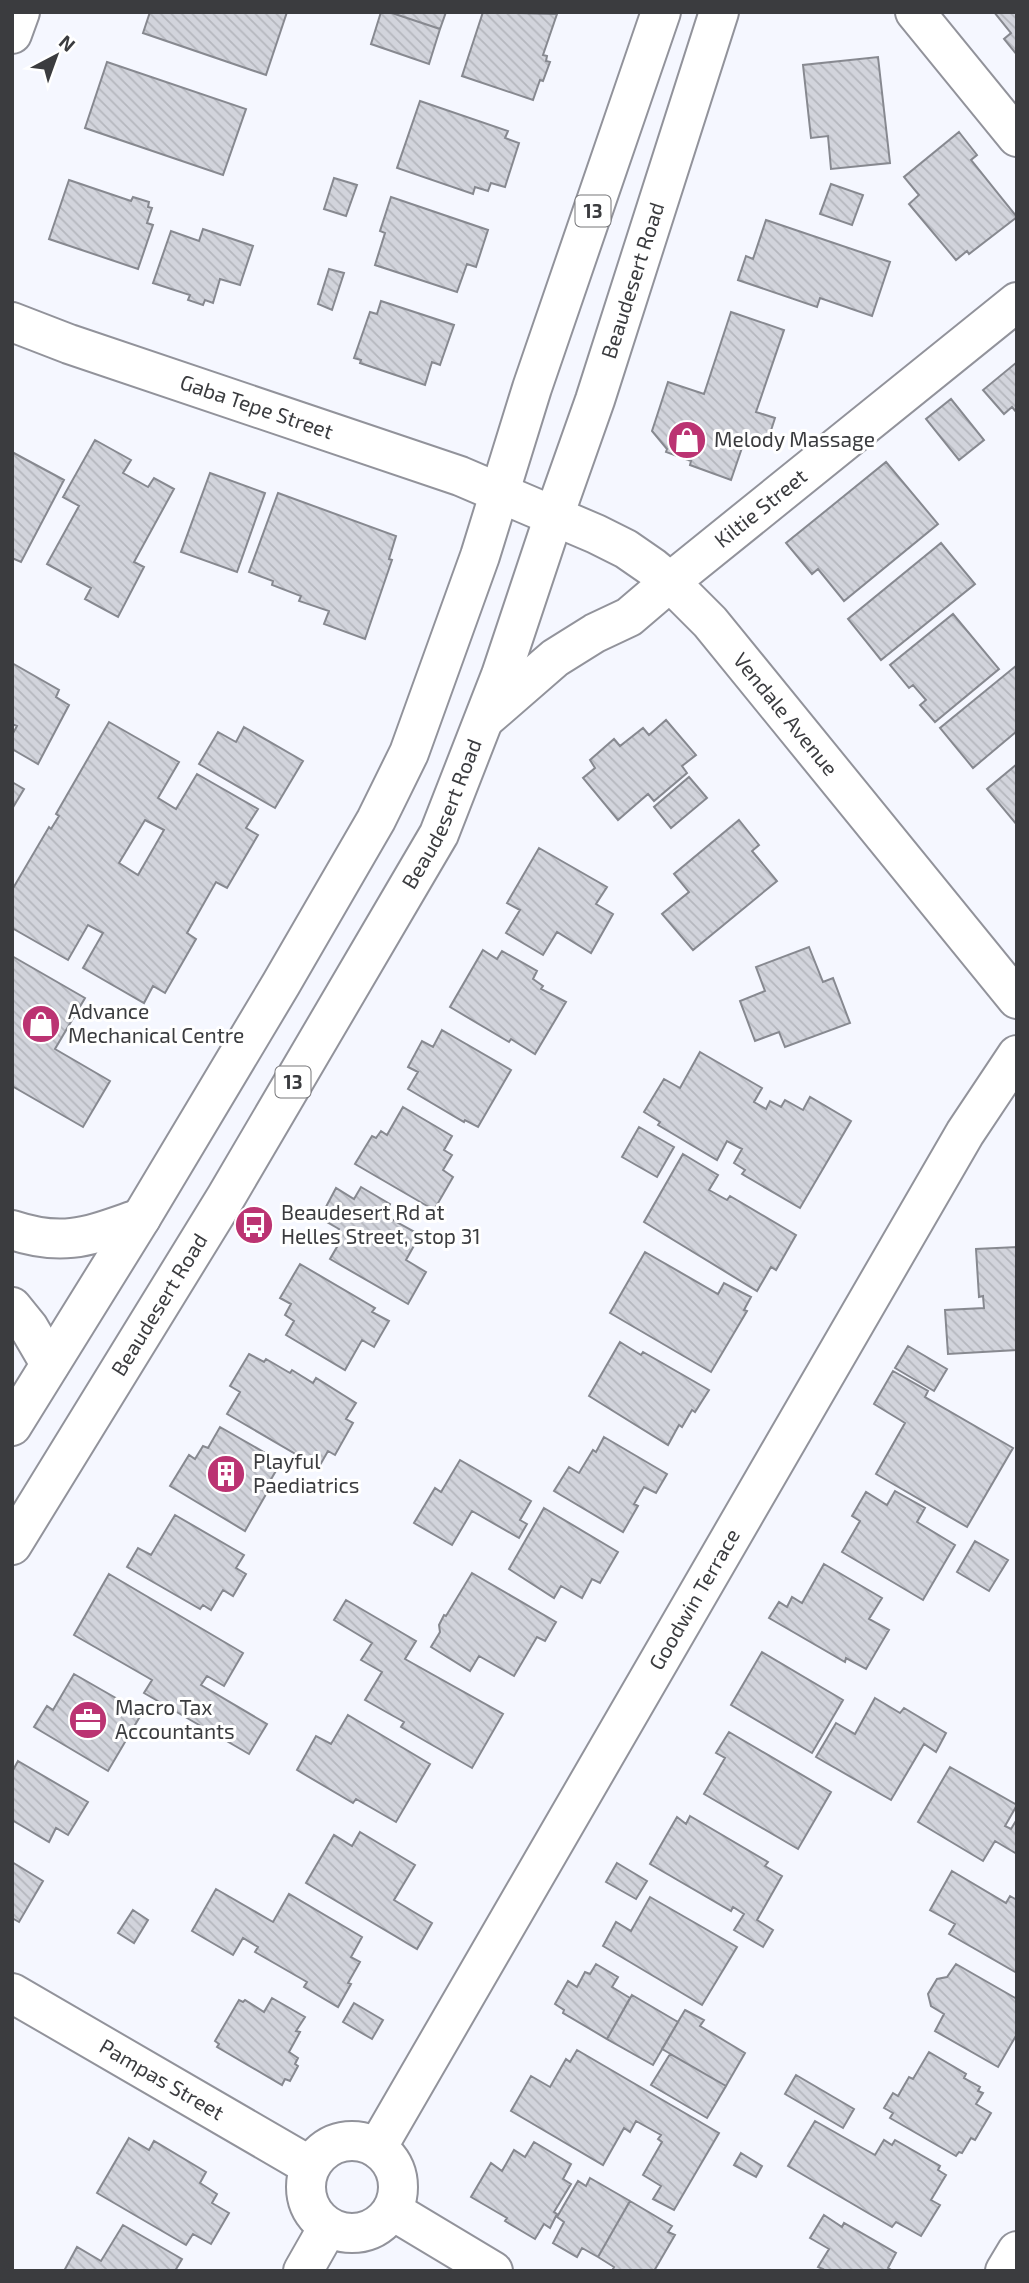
<svg xmlns="http://www.w3.org/2000/svg" width="1029" height="2283" viewBox="0 0 1029 2283" font-family="'Exo 2',sans-serif">
	<style>
		.building { fill: url(#building-back-hatch); stroke: #878990; stroke-width: 2; fill-rule: evenodd }
		.lines { fill: none; stroke-linecap: round; stroke-linejoin: round }
		.minor-casing { stroke: #92939b; stroke-width: 42 }
		.highway-casing { stroke: #92939b; stroke-width: 42 }
		.minor { stroke: #fff; stroke-width: 38 }
		.highway { stroke: #fff; stroke-width: 38 }
		.labels { text-anchor: middle; stroke-width: 6; stroke-linejoin: round; paint-order: stroke }
		.shield { fill: #fff; stroke: #767679; stroke-width: 2 }
		.shield-label { font-size: 19px; font-weight: bold; fill: #3b3c3f }
		.street-label { font-size: 21px; fill: #3b3c3f; stroke: #fff }
		.poi-label { font-size: 21px; fill: #3b3c3f; stroke: #fff; text-anchor: start }
	</style>
	<defs>
		<pattern id="building-back-hatch" width="6" height="6" patternUnits="userSpaceOnUse" patternTransform="scale(1.75)"><rect width="6" height="6" fill="#d2d4dc"/><path d="M-1 5l2 2M0 0l6 6M5-1l2 2" fill="none" stroke="#b5b7be"/></pattern>
	</defs>
	<rect width="100%" height="100%" fill="#f5f7ff"/>
	<path class="building" d="M150,12h137l-21,63 -123,-42z
		M381,12h8l51,17 -11,35 -58,-20z
		M389,12h57l-6,17z
		M483,12l74,2 -14,41 4,1 -1,5 4,1 -7,19 -3,-1 -7,20 -71,-24z
		M994,12h23v43l-13,-16 7,-6z
		M878,57l12,106 -59,6 -3,-33 -17,2 -8,-73z
		M107,62l139,47 -23,66 -138,-47z
		M420,101l88,30 -3,7 14,5 -14,44 -14,-4 -3,8 -13,-4 -2,7 -76,-26z
		M959,132l18,23 -6,5 46,57 -48,37 -2,-3 -11,9 -47,-56 10,-9 -15,-18z
		M334,178l23,7 -11,31 -22,-7z
		M69,180l62,21 2,-4 16,5 -1,5 4,1 -5,15 6,2 -15,44 -89,-30z
		M831,184l32,11 -11,30 -32,-11z
		M391,197l97,33 -12,37 -9,-3 -10,28 -82,-27 10,-32 -5,-2z
		M766,220l124,42 -18,54 -52,-18 -3,9 -79,-27 8,-24 7,3z
		M203,229l50,17 -13,39 -20,-6 -7,24 -8,-3 -2,5 -15,-5 2,-5 -37,-12 18,-52 28,10z
		M329,269l15,4 -12,37 -14,-6z
		M381,301l73,24 -14,40 -8,-3 -7,23 -65,-22 1,-3 -7,-2 16,-46 7,2z
		M731,312l53,18 -28,82 19,6 -9,28 -21,-7 -14,41 -41,-15 1,-4 -25,-9 1,-3 -15,-18 16,-49 36,12z
		M1017,362v51l-5,-6 -8,7 -21,-24z
		M951,399l33,41 -25,20 -33,-41z
		M95,440l36,20 -8,13 25,14 6,-9 20,11 -40,73 10,5 -26,50 -33,-18 6,-11 -44,-24 32,-58 -16,-9z
		M12,452l52,28 -43,82 -9,-4z
		M886,462l52,62 -94,77 -26,-32 -6,5 -26,-31z
		M210,473l55,20 -28,79 -56,-20z
		M278,493l118,43 -7,23 3,1 -27,79 -41,-15 5,-13 -30,-10 2,-5 -29,-11 1,-4 -24,-9z
		M941,543l34,41 -94,76 -33,-41z
		M953,614l46,55 -64,53 -15,-17 6,-5 -13,-15 -4,3 -19,-23z
		M12,663l47,27 -3,7 13,8 -31,59 -26,-15v-14l5,-9 -5,-2z
		M1017,665v66l-44,37 -33,-40z
		M666,720l30,35 -14,11 5,7 -33,28 -6,-7 -30,26 -35,-42 12,-10 -5,-8 24,-21 6,7 23,-18 6,7z
		M109,722l70,40 -21,36 18,11 21,-35 61,35 -12,19 12,7 -31,53 -11,-6 -29,51 9,6 -31,54 -12,-7 -9,17 -61,-35 20,-35 -15,-8 -20,35 -56,-32v-38l37,-63 2,2 8,-13 -3,-2zM145,820l19,10 -26,45 -19,-12z
		M244,727l59,34 -28,47 -76,-44 19,-32 18,10z
		M1017,764v61l-30,-36z
		M689,777l18,21 -36,30 -17,-21z
		M12,782l12,7 -12,20z
		M739,820l20,25 -7,6 25,30 -84,69 -31,-36 27,-22 -15,-18z
		M539,848l68,39 -11,17 17,10 -22,39 -34,-21 -14,23 -37,-22 14,-23 -13,-7z
		M809,947l14,35 10,-4 17,45 -65,24 -6,-15 -24,9 -15,-40 25,-10 -9,-24z
		M483,950l14,9 5,-8 35,20 -4,8 10,7 -2,3 25,13 -31,52 -24,-15 -2,3 -59,-35z
		M12,956l73,42 -30,51 55,32 -27,46 -71,-41z
		M442,1030l69,40 -33,57 -13,-7 -1,2 -56,-33 10,-17 -10,-5 14,-26 11,6z
		M700,1052l62,36 -8,14 12,7 4,-8 11,6 4,-7 18,10 7,-13 41,24 -51,87 -58,-34 3,-4 -11,-7 8,-14 -15,-8 -10,19 -59,-35 2,-3 -16,-10 20,-33 16,9z
		M403,1107l49,29 -8,14 8,5 -9,15 10,7 -19,33 -79,-46 17,-28 4,2 5,-7 6,4z
		M639,1127l35,20 -17,30 -35,-20z
		M683,1154l35,21 -9,15 18,10 3,-4 66,39 -20,35 -5,-3 -14,24 -113,-69z
		M361,1187l29,17 -6,11 36,20 -14,25 20,12 -18,32 -78,-45 11,-19 -6,-4 4,-7 -19,-11 16,-30 18,11z
		M1017,1247v103l-69,4 -3,-44 39,-2 -1,-12 -4,1 -3,-48z
		M645,1252l73,42 6,-11 27,14 -7,13 3,1 -36,61 -101,-59z
		M300,1264l75,44 -3,4 17,9 -15,26 -12,-7 -17,30 -59,-35 8,-14 -9,-6 6,-11 -11,-6z
		M620,1342l21,13 2,-3 66,38 -14,22 -3,-2 -10,17 -3,-2 -11,20 -79,-49z
		M908,1346l39,23 -13,22 -39,-23z
		M249,1354l15,8 2,-3 24,14 2,-3 21,13 3,-5 40,25 -10,16 7,4 -18,32 -7,-4 -8,14 -14,-9 -2,3 -77,-45 13,-22 -10,-6z
		M893,1371l35,20 -3,6 88,51 -46,79 -91,-53 29,-51 -31,-19z
		M220,1427l61,35 -15,26 3,1 -24,42 -75,-45 19,-31 6,4 8,-13 5,2z
		M604,1437l63,37 -11,19 -12,-6 -10,17 4,2 -15,26 -69,-41 15,-24 10,6 14,-23 3,2z
		M460,1460l71,41 -11,19 7,4 -8,14 -47,-27 -20,34 -38,-22 21,-35 6,4z
		M895,1491l30,17 -8,14 38,23 -32,55 -81,-48 18,-31 -8,-5 14,-24 21,13z
		M544,1508l74,44 -18,31 -8,-4 -10,19 -21,-12 -7,12 -45,-29z
		M175,1515l69,40 -8,13 10,6 -13,22 -10,-6 -12,20 -8,-5 -3,4 -73,-42 11,-19 13,7z
		M975,1541l33,19 -19,31 -32,-19z
		M824,1564l58,34 -13,21 20,11 -23,39 -20,-11 -1,4 -76,-44 10,-16 8,5 5,-10 10,6z
		M472,1573l84,49 -11,19 -8,-4 -23,39 -35,-20 -9,15 -39,-24 9,-15 -1,-7 5,-10 2,1z
		M109,1574l134,79 -19,33 -17,-10 -6,9 66,39 -18,30 -105,-61 8,-13 -78,-45z
		M346,1600l70,41 -11,18 98,55 -31,54 -71,-41 3,-5 -39,-22 17,-28 -21,-12 11,-17 -38,-23z
		M762,1652l81,48 -31,53 -81,-48z
		M74,1674l68,39 -34,58 -74,-44 13,-21 6,4z
		M875,1698l25,15 4,-5 42,25 -10,19 -12,-8 -33,56 -75,-43 20,-34 19,11z
		M348,1715l82,49 -34,58 -40,-23 -3,4 -56,-33 19,-34 15,8z
		M729,1732l102,60 -33,57 -94,-55 21,-36 -9,-5z
		M18,1761l70,41 -20,33 -12,-7 -7,14 -37,-22v-48z
		M950,1767l67,38 -12,21 6,3 6,-10v35l-22,-13 -12,20 -65,-39z
		M690,1816l78,46 -3,4 17,10 -25,44 16,10 -10,17 -29,-17 10,-16 -11,-7 -2,4 -81,-47 27,-47 9,7z
		M360,1832l55,33 -21,35 38,23 -15,26 -111,-66 28,-48 18,11z
		M12,1862l31,19 -24,41 -7,-4z
		M617,1863l30,18 -11,18 -30,-17z
		M952,1871l54,32 4,-7 7,4v73l-68,-39 6,-10 -25,-14z
		M216,1889l57,33 16,-28 73,43 -11,20 9,5 -12,21 3,1 -13,23 -34,-20 3,-5 -52,-30 3,-5 -15,-9 -10,17 -41,-24z
		M650,1897l87,50 -35,58 -99,-59 13,-24 15,9z
		M133,1910l15,10 -14,23 -16,-10z
		M596,1964l22,13 -6,10 18,11 -23,41 -44,-26 1,-3 -9,-6 13,-23 9,6 8,-15 5,2z
		M956,1964l61,35v35l-19,33 -63,-36 9,-17 -13,-8 -3,-12 9,-15 10,-2z
		M632,1995l46,27 -25,43 -46,-26z
		M272,1998l33,19 -9,14 4,1 -11,20 9,6 -3,6 3,2 -8,15 -5,-2 -3,6 -65,-38 2,-3 -4,-3 24,-41 4,2 2,-2 19,12z
		M354,2003l29,17 -11,19 -29,-17z
		M685,2010l19,10 -4,6 45,27 -19,33 -64,-37z
		M577,2050l142,83 -45,77 -21,-11 8,-13 -18,-11 19,-33 -4,-3 3,-4 -25,-14 -6,11 -6,-4 -21,37 -92,-54 20,-35 19,11 16,-28 4,3z
		M929,2052l37,22 -2,4 16,9 -2,4 5,2 -7,11 15,9 -16,27 -4,-2 -9,15 -3,-1 -3,4 -66,-38 3,-5 -9,-5 9,-15 5,3 11,-19 4,2z
		M670,2054l56,32 -19,32 -56,-33z
		M796,2075l58,34 -11,19 -58,-34z
		M815,2121l60,34 9,-15 8,5 3,-5 45,26 -2,4 8,5 -15,25 9,5 -19,31 -25,-14 -4,5 -104,-61z
		M129,2138l20,12 5,-9 52,31 -6,11 17,11 -5,9 17,10 -18,31 -18,-10 -7,11 -89,-52z
		M534,2142l37,22 -8,15 8,5 -17,28 3,2 -7,14 -6,-4 -9,15 -30,-18 2,-3 -36,-21 20,-34 11,8 12,-21 11,7z
		M741,2153l21,13 -6,11 -22,-12z
		M590,2178l40,23 -32,56 -16,-9 -5,9 -24,-14 11,-21 -7,-5 21,-36 8,5z
		M630,2201l42,25 -4,6 7,3 -21,36h-42l2,-4 -16,-10z
		M824,2215l18,12 2,-4 52,30 -8,15 5,3h-71l1,-2 -5,-2 11,-18 -19,-11z
		M123,2225l59,34 -7,12h-111l13,-24 24,14z"/>
	<g class="lines">
		<g class="minor-casing">
			<g id="minor">
				<path d="M915,12l102,125"/>
				<path d="M12,34l8,-22"/>
				<path id="s1" d="M12,322l57,22 391,132 136,58 30,15 26,18 18,15 40,40 307,377"/>
				<path id="s2" d="M670,582l347,-280"/>
				<path d="M12,1230c54,18 79,5 129,-12"/>
				<path d="M12,1307l17,21 21,36"/>
				<path id="s3" d="M12,1993l298,173"/>
				<circle cx="352" cy="2187" r="46"/>
				<path id="s4" d="M377,2148l588,-1015 52,-78"/>
				<path d="M393,2211l100,60"/>
				<path d="M303,2271l25,-44"/>
				<path d="M1005,2271l12,-20"/>
			</g>
		</g>
		<g class="highway-casing">
			<g id="highway">
				<path d="M487,717l68,-59 40,-25 34,-16 41,-35"/>
				<path d="M12,1426l129,-208 140,-234 95,-164 33,-67 71,-197 52,-168 129,-376"/>
				<path id="s5" d="M12,1545l214,-348 213,-363 62,-159 53,-159 41,-116 124,-388"/>
			</g>
		</g>
		<use href="#minor" class="minor"/>
		<use href="#highway" class="highway"/>
	</g>
	<defs>
		<g id="shop-disc" transform="scale(2.0125)"><circle r="9.5" fill="#bb3372" stroke="#fff"/><path d="M-5-2.5h2.3a2.7 3.5 0 0 1 5.4 0H5L5.5 6h-11ZM-1.5-2.5h3a1.5 2.3 0 0 0-3 0Z" fill="#fff"/></g>
		<g id="bus-disc" transform="scale(2.0125)"><circle r="9.5" fill="#bb3372" stroke="#fff"/><path d="M-5-6H5V4H4V6H2V4H-2V6H-4V4H-5ZM-3.5-4V0h7V-4ZM-3.5 1.2v1.5H-2V1.2ZM2 1.2v1.5H3.5V1.2Z" fill="#fff"/></g>
		<g id="building-disc" transform="scale(2.0125)"><circle r="9.5" fill="#bb3372" stroke="#fff"/><path d="M-4-6H4V6H1V3H-1V6H-4ZM-2.5-4.3h1.7v1.8h-1.7ZM.8-4.3h1.7v1.8H.8ZM-2.5-1h1.7V.8h-1.7ZM.8-1h1.7V.8H.8Z" fill="#fff"/></g>
		<g id="office-disc" transform="scale(2.0125)"><circle r="9.5" fill="#bb3372" stroke="#fff"/><path d="M-6-3h4V-5.5h4V-3h4V5H-6ZM-1-4.5V-3h2v-1.5ZM-6 0V1H6V0Z" fill="#fff"/></g>
	</defs>
	<g fill-rule="evenodd">
		<use href="#shop-disc" x="687" y="440"/>
		<use href="#shop-disc" x="41" y="1024"/>
		<use href="#bus-disc" x="254" y="1225"/>
		<use href="#building-disc" x="226" y="1474"/>
		<use href="#office-disc" x="88" y="1720"/>
	</g>
	<g class="labels">
		<g class="shield">
			<rect x="575.5" y="195.5" width="35" height="31" rx="5"/>
			<rect x="275.5" y="1066.5" width="35" height="31" rx="5"/>
		</g>
		<g class="shield-label">
			<text x="593" y="218">13</text>
			<text x="293" y="1089">13</text>
		</g>
		<g class="street-label">
			<text dy="7" stroke="none"><textPath href="#s5" startOffset="1416">Beaudesert Road</textPath></text>
			<text dy="7" stroke="none"><textPath href="#s1" startOffset="259">Gaba Tepe Street</textPath></text>
			<text dy="7" stroke="none"><textPath href="#s2" startOffset="117">Kiltie Street</textPath></text>
			<text dy="7" stroke="none"><textPath href="#s1" startOffset="886">Vendale Avenue</textPath></text>
			<text dy="7" stroke="none"><textPath href="#s5" startOffset="849">Beaudesert Road</textPath></text>
			<text dy="7" stroke="none"><textPath href="#s5" startOffset="282">Beaudesert Road</textPath></text>
			<text dy="7" stroke="none"><textPath href="#s4" startOffset="634">Goodwin Terrace</textPath></text>
			<text dy="7" stroke="none"><textPath href="#s3" startOffset="173">Pampas Street</textPath></text>
		</g>
		<g class="poi-label">
			<text x="714" y="447">Melody Massage</text>
			<text x="68" y="1019">Advance<tspan x="68" dy="24">Mechanical Centre</tspan></text>
			<text x="281" y="1220">Beaudesert Rd at<tspan x="281" dy="24">Helles Street, stop 31</tspan></text>
			<text x="253" y="1469">Playful<tspan x="253" dy="24">Paediatrics</tspan></text>
			<text x="115" y="1715">Macro Tax<tspan x="115" dy="24">Accountants</tspan></text>
		</g>
	</g>
	<rect width="1029" height="2283" fill="none" stroke="#3b3c3f" stroke-width="28"/>
	<g transform="translate(56 56) rotate(41)" stroke="#ffffff" stroke-width="5" paint-order="stroke">
	<path d="M0-5L12 26L0 18L-12 26Z" fill="#3b3c3f"/>
	<text y="-10" font-size="19" font-weight="bold" text-anchor="middle" fill="#3b3c3f">N</text>
	</g>
</svg>
